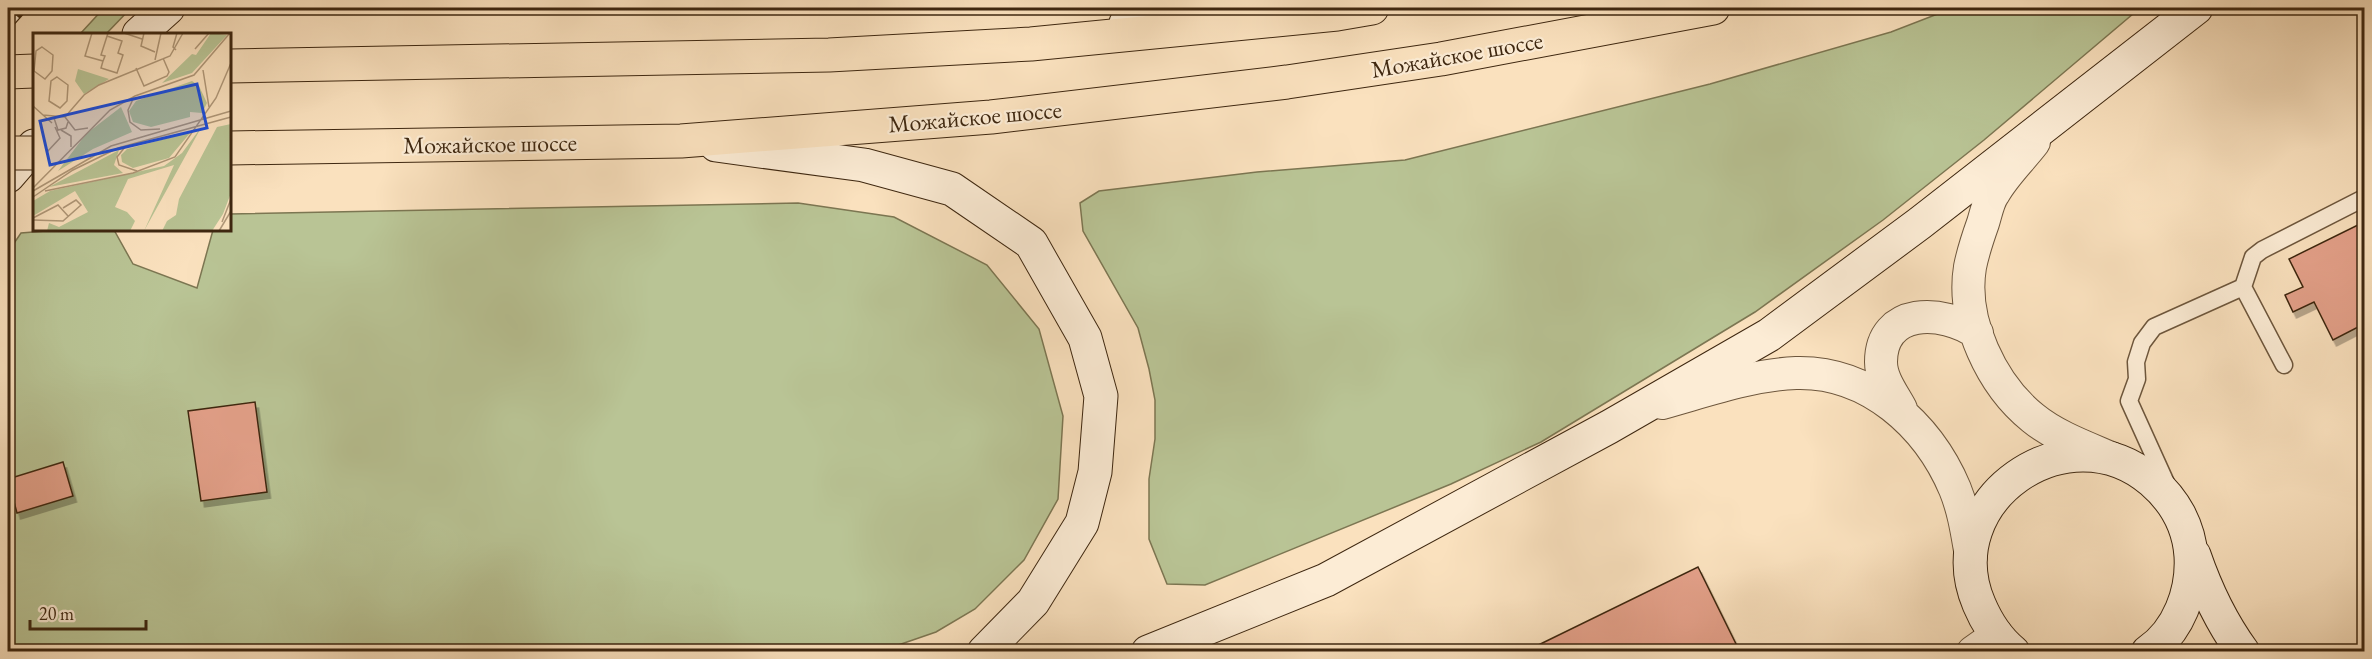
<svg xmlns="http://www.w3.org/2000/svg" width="2372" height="659" viewBox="0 0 2372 659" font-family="'EB Garamond',serif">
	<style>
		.green { fill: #b9c495; stroke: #7c7652; stroke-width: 1.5 }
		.building { fill: #e3a089; stroke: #3e2710; stroke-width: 1.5; filter: url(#shadow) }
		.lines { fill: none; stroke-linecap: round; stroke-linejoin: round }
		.lane-casing { stroke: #6d563c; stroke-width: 19 }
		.street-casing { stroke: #6d563c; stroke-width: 34 }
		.secondary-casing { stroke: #3e2710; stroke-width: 35 }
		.primary-casing { stroke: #3e2710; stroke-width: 35 }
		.lane { stroke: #fcecd5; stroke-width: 16 }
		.street { stroke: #fcecd5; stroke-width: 32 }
		.secondary { stroke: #fcecd5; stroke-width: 33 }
		.primary { stroke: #fae1be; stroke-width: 33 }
		.rail-casing { stroke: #3e2710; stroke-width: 7 }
		.rail { stroke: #fcecd5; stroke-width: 4.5; stroke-dasharray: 14; stroke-linecap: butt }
		.primary-bridge-casing { stroke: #3e2710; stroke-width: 35; stroke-linecap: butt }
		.primary-bridge { stroke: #fae1be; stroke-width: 33 }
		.labels { text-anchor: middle; stroke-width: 4.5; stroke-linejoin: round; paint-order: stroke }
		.street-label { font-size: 24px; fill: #3e2710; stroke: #fcecd5 }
		.inset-road { fill: none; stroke: #af9778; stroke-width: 1.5 }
		.view { fill: #1d4ed8; fill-opacity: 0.15; stroke: #1d4ed8; stroke-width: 3 }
		.inset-edge { fill: none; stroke: #3e2710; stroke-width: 3 }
	</style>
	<defs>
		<filter id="shadow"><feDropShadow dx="3.5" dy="6" stdDeviation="0" flood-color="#0004"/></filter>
	</defs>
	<rect width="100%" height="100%" fill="#fae1be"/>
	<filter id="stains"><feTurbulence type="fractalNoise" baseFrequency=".00333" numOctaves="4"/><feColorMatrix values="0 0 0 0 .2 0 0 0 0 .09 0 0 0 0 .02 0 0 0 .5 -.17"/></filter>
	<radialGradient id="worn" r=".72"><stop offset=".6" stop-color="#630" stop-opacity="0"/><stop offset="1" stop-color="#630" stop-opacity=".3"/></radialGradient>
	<path class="green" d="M104,8h27l-25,26h-26z
		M416,8h366l-44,3z
		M1953,8h187l-156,132 -101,80 -128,92 -214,130 -90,42 -246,101 -38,-1 -18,-45v-60l6,-40v-39l-6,-31 -11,-41 -55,-97 -3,-28 19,-12 158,-19 148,-12 305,-76 181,-52z
		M798,203l96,14 93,48 52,64 24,87 -5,83 -34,61 -49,49 -39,23 -55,19 -873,1v-400l13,-19 37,-3h56l19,34 64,24 16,-58h17v-16z"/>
	<path class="building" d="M2364,222v102l-31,16 -19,-38 -21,10 -8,-17 18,-8 -14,-28z
		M255,402l12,90 -66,9 -13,-90z
		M63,462l10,34 -56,17 -9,-34z
		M1698,567l42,85h-216z"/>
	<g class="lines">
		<g class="lane-casing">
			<path id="lane" d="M2243,287l41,78
				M2167,485l-38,-84 8,-22 -1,-17 6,-19 12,-16 89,-40 10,-30 9,-7 102,-52"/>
		</g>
		<g class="street-casing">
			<path id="street" d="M2034,142c-13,17 -30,33 -40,51 -6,8 -8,21 -11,30 -5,14 -10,29 -13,44 -9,54 22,118 63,151 22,18 52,29 78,40
				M1662,403c44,-12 88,-28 134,-30 73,-2 132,52 159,116 9,22 12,44 16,67
				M1901,409c-8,-15 -20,-30 -20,-47 0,-55 62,-53 96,-29
				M1973,652l24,-17"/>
		</g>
		<g class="secondary-casing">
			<path id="secondary" d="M1126,23l72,-15
				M139,34l29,-26
				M716,145l148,20 88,24 79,54 54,95 16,58 -6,76 -13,51 -49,79 -49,50
				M8,176l26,-30
				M2194,555c12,35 27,67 49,97
				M1148,652l178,-72 283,-153 160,-92 151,-112 276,-215
				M2013,652c-16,-13 -26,-29 -34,-48 -44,-103 88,-196 173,-123 22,19 37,45 39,75 2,35 -12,75 -43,96"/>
		</g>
		<g class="primary-casing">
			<path id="primary" d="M230,66l599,-11 202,-11 306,-30 35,-6
				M8,72l26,-1
				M230,148l451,-7 310,-24 296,-35 154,-23 272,-51"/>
		</g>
		<use href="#lane" class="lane"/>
		<use href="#street" class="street"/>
		<use href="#secondary" class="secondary"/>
		<use href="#primary" class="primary"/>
		<g class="rail-casing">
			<path id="rail" d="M8,27l17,-19"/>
		</g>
		<use href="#rail" class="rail"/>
		<g class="primary-bridge-casing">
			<path id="primary-bridge" d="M8,153h26"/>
		</g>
		<use href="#primary-bridge" class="primary-bridge"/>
	</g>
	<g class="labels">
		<g class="street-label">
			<text transform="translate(1457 55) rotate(-10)" y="8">Можайское шоссе</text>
			<text transform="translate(975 117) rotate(-5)" y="8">Можайское шоссе</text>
			<text transform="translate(490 144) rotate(-1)" y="8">Можайское шоссе</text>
		</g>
	</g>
	<g transform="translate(33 33)">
		<rect width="198" height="198" fill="#fae1be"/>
		<path d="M178,0l16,2 -35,38 -30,10 30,-29 4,1zM45,36l31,10 -25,15 -9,-13zM159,48l7,5 8,17 -5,10 -12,-1v5l-39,10 -18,-5 -4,-11 7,-10zM88,74l11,25 -39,17 -35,22 28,-37zM198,91v69l-8,21 -11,17h-50l5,-10 9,-6 3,-16 38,-72zM169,93l-58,105 30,-66 -46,14 -13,28 12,5 8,9 -5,10h-83l2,-8 10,4 29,-15 -13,-21 -42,25v-15l17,-10 114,-25 18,-13zM158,99l-22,26 -36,10 -11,-6 -1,-7 6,-6zM86,117l-5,15 9,8 -74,14z" fill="#b9c495"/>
		<path class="inset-road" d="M59,0l-7,23 18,5 2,-5 -4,-1 7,-22M91,0l18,6M111,0l-3,13 14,6M9,14l11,8 -1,16 -7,8 -11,-8 2,-20zM162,16l14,-16M143,17l-3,-3 4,-14M122,27l6,-27M70,28l-2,7 16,5 6,-18 -5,-2 4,-12 -15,-5M103,35l8,18 23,-10 2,-4 -6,-14M170,37l6,37M24,44l11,8 -1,16 -7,7 -11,-7 2,-20zM101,64l-6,13 2,12 11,8 19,-1M0,73l19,17M10,82l22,2 19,-22 15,-10 71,-29 13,-23M32,84l10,13 13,-2M21,85l4,12 8,-2 2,-6M28,97l10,6v11M92,114l-8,10 2,8 18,6M14,119l13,-14 -5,-11M0,155l77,-78 25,-14 59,-21 36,-42M0,158l78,-45 120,-35M12,158l88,-18 42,-16 41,-59 15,-35M0,164l40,-27 45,-22 113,-31M0,185l25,-13 10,11M0,187l30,1 18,-16 -5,-5 -13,8M189,189l9,-23M186,198l12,-20"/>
		<path class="view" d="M164,51l10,44 -157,37 -10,-44z"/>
		<rect width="198" height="198" class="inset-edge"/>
	</g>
	<rect width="2372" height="659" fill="none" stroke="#fae1be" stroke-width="30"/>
	<rect x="9" y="9" width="2354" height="641" fill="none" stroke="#3e2710" stroke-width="3"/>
	<rect x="15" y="15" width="2342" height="629" fill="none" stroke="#3e2710" stroke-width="1.5"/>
	<path d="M30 620v9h116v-9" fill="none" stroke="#3e2710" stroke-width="3"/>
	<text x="39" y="620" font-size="18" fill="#3e2710" stroke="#fcecd5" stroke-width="4.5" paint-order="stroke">20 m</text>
	<rect width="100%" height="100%" filter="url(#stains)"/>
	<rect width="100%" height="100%" fill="url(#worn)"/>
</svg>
